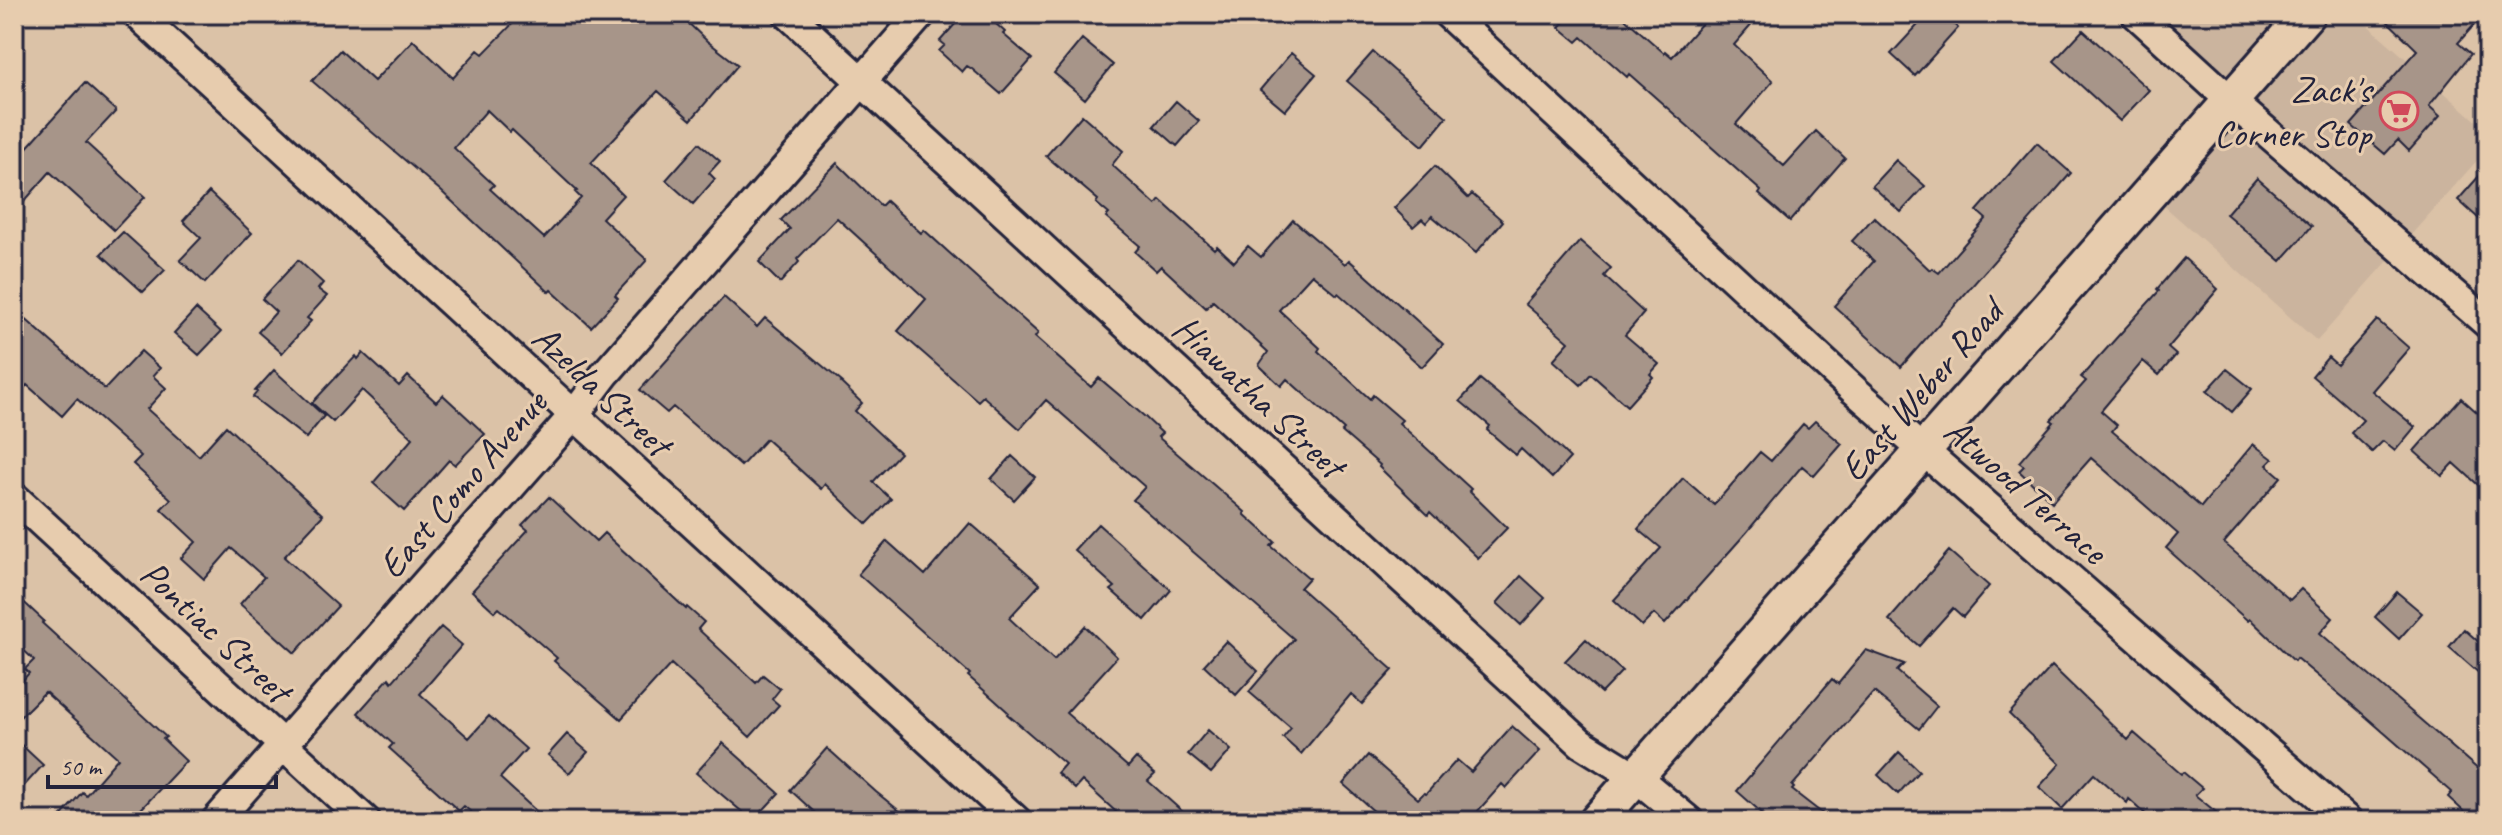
<svg xmlns="http://www.w3.org/2000/svg" width="2502" height="835" viewBox="0 0 2502 835" font-family="Caveat,sans-serif">
	<style>
		.built { fill: #cbb49e }
		.building { fill: #a79589; stroke: #22223b; stroke-width: 2; fill-rule: evenodd }
		.lines { fill: none; stroke-linecap: round; stroke-linejoin: round }
		.minor-casing { stroke: #22223b; stroke-width: 34 }
		.tertiary-casing { stroke: #22223b; stroke-width: 40 }
		.minor { stroke: #e7ccae; stroke-width: 28 }
		.tertiary { stroke: #e7ccae; stroke-width: 34 }
		.labels { text-anchor: middle; stroke-width: 6; stroke-linejoin: round; paint-order: stroke }
		.poi-label { font-size: 38px; fill: #22223b; stroke: #e7ccae; text-anchor: end }
		.street-label { font-size: 38px; fill: #22223b; stroke: #e7ccae }
	</style>
	<rect width="100%" height="100%" fill="#dbc2a7"/>
	<filter id="ink" filterUnits="userSpaceOnUse"><feTurbulence type="fractalNoise" baseFrequency=".0125" numOctaves="2"/><feDisplacementMap in="SourceGraphic" scale="16" xChannelSelector="R" yChannelSelector="G"/><feConvolveMatrix kernelMatrix="1 2 1 2 8 2 1 2 1" color-interpolation-filters="sRGB"/></filter>
	<g filter="url(#ink)">
		<path class="built" d="M2138,14h217l133,117v17l-171,193 -163,-144 83,-95z"/>
		<path class="building" d="M522,14h157l28,27 31,24 -47,55 -33,-29 -67,72 32,32 -21,23 45,42 -32,35 3,3 -27,29 -40,-37 -2,2 -108,-101 -129,-110 28,-31 34,31 39,-41 40,38 25,-28 5,4zM487,110l23,22 2,-2 65,61 -2,1 6,6 -37,40 -54,-49 4,-4 -40,-37z
			M964,14h21l20,18 -2,2 29,25 -31,35 -29,-25 -5,-3 -5,6 -23,-21 6,-6 -5,-4z
			M1557,14h63l44,39 1,-2 7,6 38,-43h51l-27,31 39,36 -37,43 48,42 32,-35 29,27 -55,63 -31,-27 2,-3 -132,-117 -2,3 -45,-40 -5,5 -18,-15 6,-6z
			M1928,14h14l16,14 -43,48 -24,-22z
			M2380,14h104l-26,29 13,11 -42,52 11,10 -31,35 -11,-11 -13,14 -34,-29 66,-75z
			M2083,30l66,60 -29,31 -66,-60z
			M1082,39l31,26 -28,34 -31,-26z
			M1373,52l74,65 -24,29 -76,-65z
			M1291,53l25,21 -31,37 -25,-21z
			M85,83l31,28 -30,32 59,54 -31,33 -64,-58 -36,41v-51z
			M1176,101l23,20 -22,25 -23,-20z
			M1082,115l41,36 -11,14 44,40 4,-5 54,49 3,-3 17,16 14,-16 13,11 32,-37 52,44 4,-4 94,84 -21,23 -84,-74 -1,2 -25,-21 -33,36 41,38 -2,3 52,48 3,-4 29,25 -3,3 72,66 -2,2 38,37 -29,30 -48,-46 -2,3 -49,-48 1,-2 -38,-33 2,-2 -57,-51 -6,7 -22,-21 9,-13 -55,-51 -7,7 -45,-42 -5,5 -21,-19 5,-6 -34,-29 3,-3 -13,-11 2,-3 -52,-44z
			M699,143l21,18 -11,12 6,6 -22,25 -27,-24z
			M2037,143l34,30 -170,194 -67,-61 40,-45 -22,-20 22,-24 56,53 2,-2 7,5 47,-54 -9,-8z
			M1896,160l29,26 -24,26 -29,-26z
			M837,163l44,43 5,-5 35,32 3,-3 114,103 -3,4 56,50 8,-9 45,38 18,17 -4,4 87,75 -1,2 31,28 -4,4 38,32 -9,10 93,82 -31,34 -11,-10 -50,60 -18,-16 8,-10 -42,-36 45,-53 -161,-139 12,-13 -99,-87 -26,29 -37,-33 -5,5 -80,-70 28,-32 -89,-81 -40,41 2,3 -19,21 -21,-21 31,-33 -9,-9z
			M1435,166l33,32 4,-4 31,27 -27,32 -44,-37 -6,7 -4,-4 -9,8 -19,-19z
			M2488,166v61l-30,-27z
			M2257,178l55,48 -31,35 -55,-47z
			M209,192l43,41 -47,50 -25,-23 21,-22 -18,-17z
			M123,232l42,38 -22,22 -42,-38z
			M1580,241l31,27 -7,8 40,37 -19,22 34,29 -9,10 3,3 -26,29 -36,-32 -10,11 -28,-25 16,-18 -44,-38z
			M2184,258l34,31 -50,59 8,7 -17,20 -16,-14 -42,50 16,14 -5,6 89,76 52,-63 20,15 -6,6 14,12 -57,66 66,57 11,-11 32,29 -13,15 168,145v27l-14,16 -26,-24 4,-5 -95,-83 -61,-51 -2,3 -44,-42 -2,2 -82,-73 12,-14 -87,-76 -39,44 -33,-31 5,-5 -5,-4 35,-40 -3,-2 35,-39 -5,-4 78,-86 -2,-2z
			M298,260l25,23 -5,6 9,7 -20,22 4,3 -29,32 -24,-21 18,-20 -14,-13z
			M724,297l33,30 8,-9 77,64 -1,1 21,20 -7,8 45,42 -27,29 18,17 -24,25 -42,-40 -4,5 -55,-50 -25,27 -68,-59 -6,6 -27,-23z
			M14,309l91,80 36,-38 19,17 -7,8 13,12 -19,21 52,47 27,-30 97,89 -39,42 54,49 -43,47 -55,-49 24,-27 -33,-29 -27,31 -23,-21 15,-16 -35,-33 10,-10 -38,-35 8,-8 -64,-57 -15,17 -35,-31 -13,14z
			M196,309l25,23 -22,23 -25,-22z
			M2377,320l32,28 -37,43 43,36 -20,24 -12,-10 -11,11 -21,-19 12,-13 -51,-44 16,-19 9,8z
			M363,353l36,33 9,-10 28,26 7,-7 42,39 -30,31 -6,-5 -45,51 -31,-28 40,-45 -51,-48 -29,32 -21,-19 44,-47 2,3z
			M2227,369l25,20 -20,23 -25,-21z
			M274,370l50,46 -18,22 -53,-41 4,-5 -2,-1z
			M1480,379l59,49 31,30 -18,20 -31,-29 -5,6 -29,-25 3,-4 -30,-25z
			M2461,398l27,24v72l-34,-31 -12,13 -28,-25z
			M1815,421l27,23 -28,32 -12,-10 -56,67 -81,91 -11,-10 -12,12 -28,-26 47,-52 -23,-19 45,-51 31,27 46,-53 11,9 32,-37 5,4z
			M1012,456l23,21 -21,23 -23,-21z
			M549,497l47,44 8,-8 82,76 1,-2 17,15 -6,7 58,54 7,-8 17,14 -8,10 7,6 -29,32 -79,-73 -50,55 -67,-58 3,-3 -58,-50 -4,4 -23,-21 56,-61 -6,-5z
			M970,523l70,61 -31,34 45,42 31,-34 32,31 -51,56 62,54 8,-9 19,16 -7,7 45,40h-67l-44,-40 -7,8 -18,-16 8,-9 -58,-50 1,-2 -40,-36 2,-2 -112,-100 29,-33 38,34z
			M1098,524l73,66 -26,30 -34,-30 4,-3 -41,-37z
			M1949,551l40,35 -26,31 -10,-9 -34,38 -30,-26z
			M1521,576l24,22 -24,27 -24,-22z
			M2397,592l25,21 -23,26 -24,-22z
			M14,593l30,28 -2,2 124,114 -3,2 23,22 -56,60h-73l25,-29 4,3 32,-37 -73,-66 -31,31v-33l15,-17 -4,-4 9,-9 -20,-19z
			M441,627l21,18 -42,49 49,44 20,-22 37,33 -26,29 47,43h-66l-17,-15 -5,5 -70,-63 4,-4 -35,-31 31,-35 3,4z
			M2464,629l24,21v31l-39,-34z
			M1586,639l36,32 -21,22 -36,-32z
			M1226,641l32,30 -22,24 -32,-30z
			M1866,650l38,14 -7,7 40,35 -18,23 -45,-37 -82,94 2,2 -2,2 40,31h-61l-34,-30 95,-112 6,5z
			M2052,666l76,74 6,-7 47,41 2,-2 19,16 -7,7 32,26h-74l-24,-22 -2,4 -33,-29 -32,35 -23,-22 21,-23 -51,-50z
			M1512,726l28,25 -34,37 -4,-4 -33,37h-84l-42,-37 25,-29 50,44 6,-6 2,1 31,-34 14,12z
			M1208,730l23,20 -20,23 -23,-19z
			M567,734l21,18 -19,21 -21,-18z
			M14,738l29,27 -29,32z
			M723,743l56,50 -26,28 -57,-48z
			M827,748l49,44 36,29h-88l-34,-31z
			M1899,752l20,19 -21,23 -20,-19z"/>
		<g class="lines">
			<g class="minor-casing">
				<path id="minor" d="M137,14l880,807
					M788,14l793,729 55,34 53,44
					M1448,14l406,376 494,431
					M2136,14l95,87 257,223
					M14,497l352,324
					M216,821l358,-406 31,-41 316,-360"/>
			</g>
			<g class="tertiary-casing">
				<path id="tertiary" d="M1597,821l710,-807"/>
			</g>
			<use href="#minor" class="minor"/>
			<use href="#tertiary" class="tertiary"/>
		</g>
	</g>
	<defs>
		<g id="supermarket-ring" transform="scale(2)"><circle r="9.5" fill="#e7ccae" stroke="#d1495b" stroke-width="1.5"/><path d="M-6-5.5h2.5l.6 2H6L4.5 2H-2.5L-4.4-4H-6ZM-1.5 3.2a1.3 1.3 0 1 0 .1 0ZM3 3.2a1.3 1.3 0 1 0 .1 0Z" fill="#d1495b"/></g>
	</defs>
	<g fill-rule="evenodd">
		<use href="#supermarket-ring" x="2399" y="111"/>
	</g>
	<g class="labels">
		<g class="poi-label">
			<text x="2371" y="102">Zack's<tspan x="2371" dy="44">Corner Stop</tspan></text>
		</g>
		<g class="street-label">
			<text transform="translate(602 390) rotate(43)" y="13">Azelda Street</text>
			<text transform="translate(1921 390) rotate(-49)" y="13">East Weber Road</text>
			<text transform="translate(1259 396) rotate(43)" y="13">Hiawatha Street</text>
			<text transform="translate(462 484) rotate(-49)" y="13">East Como Avenue</text>
			<text transform="translate(2026 490) rotate(41)" y="13">Atwood Terrace</text>
			<text transform="translate(216 631) rotate(43)" y="13">Pontiac Street</text>
		</g>
	</g>
	<rect width="2502" height="835" fill="none" stroke="#e7ccae" stroke-width="48"/>
	<rect x="24" y="24" width="2454" height="787" fill="none" stroke="#22223b" stroke-width="3" filter="url(#ink)"/>
	<path d="M48 775v12h228v-12" fill="none" stroke="#22223b" stroke-width="4"/>
	<text x="60" y="775" font-size="24" fill="#22223b" stroke="#e7ccae" stroke-width="6" paint-order="stroke">50 m</text>
</svg>
